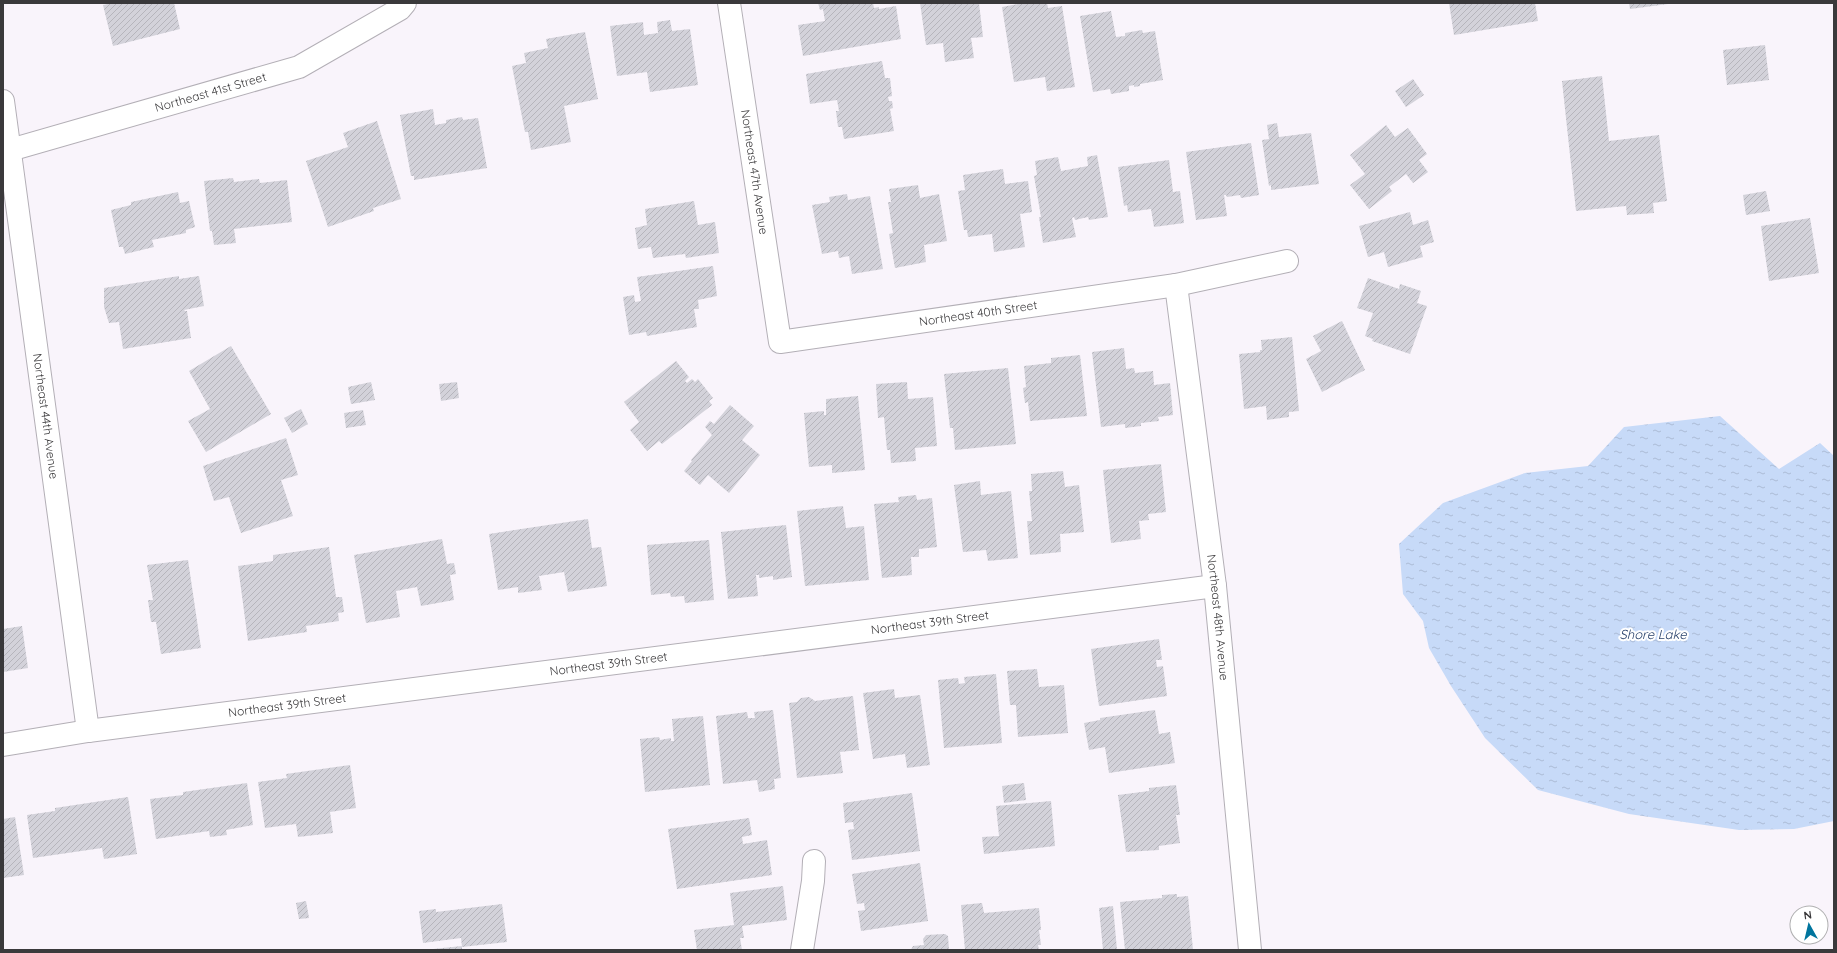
<svg xmlns="http://www.w3.org/2000/svg" width="1837" height="953" viewBox="0 0 1837 953" font-family="Quicksand,sans-serif">
	<style>
		.water { fill: url(#water-ripples) }
		.building { fill: url(#building-hatch) }
		.lines { fill: none; stroke-linecap: round; stroke-linejoin: round }
		.street-casing { stroke: #b3afb6; stroke-width: 24 }
		.street { stroke: #fff; stroke-width: 22 }
		.labels { text-anchor: middle; stroke-width: 4; stroke-linejoin: round; paint-order: stroke }
		.street-label { font-size: 12px; fill: #3a393b; stroke: #fff }
		.water-label { font-size: 13px; font-style: italic; fill: #2a436c; stroke: #fff }
	</style>
	<defs>
		<pattern id="water-ripples" width="26" height="14" patternUnits="userSpaceOnUse"><rect width="26" height="14" fill="#c7daf8"/><path d="M2 4q2-2 4 0t4 0M15 11q2-2 4 0t4 0" fill="none" stroke="#acbcd6"/></pattern>
		<pattern id="building-hatch" width="6" height="6" patternUnits="userSpaceOnUse"><rect width="6" height="6" fill="#d3d2da"/><path d="M-1 1l2-2M0 6l6-6M5 7l2-2" fill="none" stroke="#b6b5bc"/></pattern>
	</defs>
	<rect width="100%" height="100%" fill="#f9f4fb"/>
	<path class="water" d="M1720,416l59,53 41,-26 14,13v365l-40,8 -55,1 -110,-16 -91,-24 -53,-52 -34,-52 -22,-38 -6,-27 -20,-27 -4,-50 44,-41 82,-30 63,-7 36,-39z"/>
	<path class="building" d="M112,3h62l6,26 -67,17 -10,-41z
		M818,3h55l1,5 5,-1v2l17,-3 5,33 -98,17 -5,-31 27,-4 -2,-12 -3,1z
		M920,3h59l4,34 -12,1 3,20 -29,4 -2,-19 -17,2z
		M1023,3h24l1,5 14,-2 13,81 -28,4 -2,-14 -31,5 -12,-75z
		M1449,3h86l3,18 -84,14z
		M1629,3h39v1l-38,5z
		M1111,11l5,26 9,-1v-3l17,-3 1,3 12,-2 8,49 -23,4v2l-6,1v-2l-5,1v5l-18,3 -1,-5 -17,3 -13,-76z
		M670,20l2,11 18,-2 8,56 -48,7 -3,-20 -30,4 -7,-50 33,-4 1,13 14,-2 -1,-11z
		M585,32l13,67 -34,7 7,36 -40,8 -3,-18h-3l-13,-66 14,-3 -2,-10 24,-5 -2,-9z
		M1765,45l4,35 -42,5 -4,-35z
		M882,61l3,17h5l2,18 -4,1 1,4h3l1,7 -3,1 4,22 -50,8 -2,-12h-4l-2,-16h3l-2,-11 -27,4 -4,-30z
		M1602,76l7,65 50,-6 8,66 -14,2 1,10 -27,2 -1,-9 -50,5 -14,-130z
		M1413,79l11,16 -18,12 -11,-16z
		M433,109l2,16 11,-2v-3l16,-3 1,3 15,-2 9,50 -73,12v-4h-3l-11,-61z
		M377,121l24,78 -28,9 1,3 -46,16 -22,-66 42,-14 -5,-14z
		M1277,123l2,14 32,-4 8,51 -48,6v-5l-2,1 -7,-46 7,-1 -2,-14z
		M1386,125l9,12 13,-9 19,26 -8,6 9,12 -15,11 -7,-9 -17,13 3,4 -23,18 -19,-24 15,-11 -15,-19z
		M1251,143l8,52 -18,3 -1,-3 -13,2 -1,-2h-2l3,21 -31,4 -10,-68z
		M1097,155l11,62 -19,3 -1,-3 -13,3 -1,-3 -2,1 4,19 -33,6 -4,-26h2l-7,-41 3,-1 -2,-14 23,-4 3,14 27,-5 -1,-9z
		M1169,160l4,32 7,-1 4,32 -30,4 -3,-18 -23,3 -1,-7 -3,1 -6,-39z
		M1003,169l2,15 23,-3 4,31 -12,2 5,33 -31,5 -2,-18 -24,3 -1,-7h-3l-6,-39 7,-1 -2,-15z
		M233,178l1,4 25,-3 1,4 27,-3 5,42 -58,7 2,14 -22,2 -2,-14h-2l-6,-50z
		M918,185l2,13 19,-4 8,47 -23,4 2,17 -31,6 -6,-34 4,-1 -5,-31h3l-2,-13z
		M1766,191l4,20 -24,4 -3,-20z
		M178,192l2,11 9,-2 6,26 -9,3v3l-34,7 2,7 -29,7 -2,-7h-4l-8,-37 20,-5v-3z
		M847,194l1,6 22,-4 13,73 -31,5 -3,-18 -10,2 -1,-7 -16,3 -10,-49 18,-3 -1,-5z
		M694,201l4,24 17,-3 4,31 -33,5 -1,-4 -32,4 -2,-11 -13,2 -3,-21 12,-3 -2,-16z
		M1410,212l3,13 15,-5 6,22 -14,4 3,11 -35,10 -4,-15 -16,5 -9,-31z
		M1810,218l9,55 -50,8 -8,-55z
		M713,266l4,30 -19,4 1,9h-5l3,18 -50,9 -1,-4 -17,3 -6,-38 11,-2 1,7 6,-1 -4,-24z
		M179,276v3l20,-3 5,30 -20,4 1,1h2l4,27 -68,11 -4,-27 -10,1 -5,-16v-19z
		M1368,278l31,11 1,-5 21,7 -4,12 10,3 -17,48 -38,-13 1,-2 -8,-3 8,-23 -16,-5z
		M1342,321l23,49 -43,22 -16,-33 15,-8 -8,-15z
		M1292,337l7,74 -10,1v5l-22,3 -1,-14 -22,3 -5,-55 21,-2v-2h2l-1,-10z
		M231,346l40,68 -65,38 -18,-31 22,-12 -21,-38z
		M1124,348l2,21 8,-1 1,5 18,-2 1,14 16,-2 3,32 -15,2 1,4 -18,2v3l-16,2v-4l-24,3 -9,-75z
		M1080,355l7,61 -57,5 -2,-19 -3,1 -2,-15 3,-1 -2,-21 27,-3v-5z
		M676,361l13,16 -4,4 2,2 5,-4 3,3 3,-3 15,19 -4,3 3,4 -50,39 -3,-3 -12,10 -17,-21 9,-8 -15,-20z
		M1008,368l8,76 -61,6 -2,-22h-3l-6,-54z
		M371,382l4,18 -24,4 -3,-17z
		M457,382l2,16 -18,3 -2,-17z
		M907,382l1,17 25,-2 4,49 -22,2 1,13 -25,2 -1,-13h-3l-3,-33 -6,1 -2,-34z
		M858,396l7,74 -33,3v-8l-23,2 -5,-54 20,-2v4h2v-16z
		M730,405l24,21 -12,14 18,15 -31,38 -21,-18 -8,10 -16,-14 8,-10 -1,-1 21,-25 -7,-8 5,-6 4,3z
		M301,409l7,15 -16,9 -8,-15z
		M363,410l3,15 -20,3 -2,-15z
		M286,438l12,37 -17,5 12,36 -52,17 -12,-36 -15,4 -11,-35z
		M1161,464l5,48 -18,2 1,6 -10,1 2,18 -30,4 -8,-73z
		M1063,471l2,16 14,-2 5,47 -24,2 1,18 -31,3 -3,-34h5l-3,-30h3l-1,-17z
		M980,481l1,14 30,-4 7,67 -30,3 -2,-11 -23,2 -9,-67z
		M916,495l1,5 15,-2 5,49 -18,2v8h-8l1,18 -30,3 -8,-74 25,-2 -1,-5z
		M843,506l3,22 18,-2 5,54 -64,6 -8,-75z
		M588,519l4,29 9,-1 6,39 -39,6 -4,-20 -25,4 3,14 -24,3v-6l-20,3 -9,-56z
		M786,525l6,52 -19,3v-4l-14,2v-3h-3l2,21 -30,3 -7,-67z
		M442,539l5,25 7,-1 2,11 -6,1 4,25 -33,6 -4,-19 -21,4 4,26 -34,6 -12,-68z
		M709,540l5,60 -29,3 -1,-7 -13,1 -1,-4 -19,2 -4,-50z
		M329,547l7,50h6l2,15 -6,1 1,8 -33,5 1,6 -59,9 -10,-75 35,-5v-6z
		M188,560l13,88 -40,6 -5,-32h-5l-3,-22h5l-6,-35z
		M22,626l6,42 -25,4v-43z
		M1159,639l3,21h-6l1,7 6,-1 4,30 -68,10 -8,-57z
		M1037,669l2,18 25,-2 4,48 -50,4 -2,-32h-6l-3,-34z
		M996,674l6,69 -58,5 -6,-68 20,-2 1,6 6,-1 -1,-6z
		M894,689l1,9 25,-3 10,70 -23,3 -2,-14 -32,5 -10,-66z
		M853,696l6,54 -19,2 3,21 -46,5 -8,-75 8,-1 4,-4 8,-1 6,4z
		M773,710l8,68 -7,1 1,10 -16,3 -2,-12 -34,4 -7,-68 31,-4 1,6h7l-1,-6z
		M1155,710l4,24 11,-2 5,31 -66,10 -4,-26 -16,3 -5,-27 16,-3v-2z
		M703,716l7,69 -65,7 -5,-53 19,-2 1,3 11,-2v3h3l-2,-22z
		M350,765l6,43 -26,4 3,21 -35,4 -2,-13 -31,4 -7,-46 29,-4 -1,-4z
		M247,783l6,42 -27,5 1,5 -17,2 -1,-6 -53,8 -6,-40 33,-4v-3z
		M1024,783l2,17 -22,3 -2,-17z
		M1176,785l4,30h-4l4,28 -21,3v4l-33,2 -8,-57 31,-4v-3z
		M912,793l8,58 -68,9 -4,-30 6,-1 -1,-7 -8,1 -2,-20z
		M128,797l9,57 -33,5 -2,-11 -69,10 -6,-43 28,-4v-3z
		M1051,801l4,45 -71,8 -2,-17 17,-1 -3,-30z
		M15,817l9,58 -21,3v-59z
		M749,818l3,17 -10,2 1,7 24,-4 5,35 -95,14 -9,-60z
		M920,863l8,58 -67,10 -3,-20 7,-1 -1,-7 -7,1 -5,-30z
		M783,886l4,34 -45,6 2,12h-4l2,12h-45l-3,-20 40,-5 -4,-32z
		M1177,894v3l11,-1 5,54h-68l-5,-48 42,-4v-3z
		M306,901l3,17 -10,1 -3,-16z
		M982,903l2,10 55,-5 2,22h-2l2,15h-3l1,5h-74l-4,-45z
		M502,904l5,38 -45,5 -1,-9 -38,5 -4,-32 17,-2v3z
		M1113,906l4,44h-14l-4,-42z
		M945,934l3,2 1,14h-38l2,-4 11,-1 -1,-6 3,-4z
		M462,946v4h-29v-1z"/>
	<g class="lines">
		<g class="street-casing">
			<g id="street">
				<path id="s1" d="M729,3l51,339 396,-57 111,-24"/>
				<path id="s2" d="M3,101l85,630"/>
				<path id="s3" d="M3,152l296,-85 101,-58 5,-6"/>
				<path id="s4" d="M1176,285l39,301 35,364"/>
				<path id="s5" d="M3,745l85,-14 1127,-145"/>
				<path d="M802,950l11,-69 1,-20"/>
			</g>
		</g>
		<use href="#street" class="street"/>
	</g>
	<g class="labels">
		<g class="street-label">
			<text dy="4" stroke="none"><textPath href="#s3" startOffset="216">Northeast 41st Street</textPath></text>
			<text dy="4" stroke="none"><textPath href="#s1" startOffset="171">Northeast 47th Avenue</textPath></text>
			<text dy="4" stroke="none"><textPath href="#s1" startOffset="543">Northeast 40th Street</textPath></text>
			<text dy="4" stroke="none"><textPath href="#s2" startOffset="318">Northeast 44th Avenue</textPath></text>
			<text dy="4" stroke="none"><textPath href="#s4" startOffset="335">Northeast 48th Avenue</textPath></text>
			<text dy="4" stroke="none"><textPath href="#s5" startOffset="935">Northeast 39th Street</textPath></text>
			<text dy="4" stroke="none"><textPath href="#s5" startOffset="611">Northeast 39th Street</textPath></text>
			<text dy="4" stroke="none"><textPath href="#s5" startOffset="287">Northeast 39th Street</textPath></text>
		</g>
		<g class="water-label">
			<text x="1653" y="639">Shore Lake</text>
		</g>
	</g>
	<rect width="1837" height="953" fill="none" stroke="#3a393b" stroke-width="8"/>
	<g transform="translate(1809 925) rotate(352)"><circle r="19" fill="#ffffff" stroke="#b0b0b1"/>
	<path d="M0-3L7 15L0 10L-7 15Z" fill="#00759e"/>
	<text y="-6" font-size="11" font-weight="bold" text-anchor="middle" fill="#3a393b">N</text>
	</g>
</svg>
